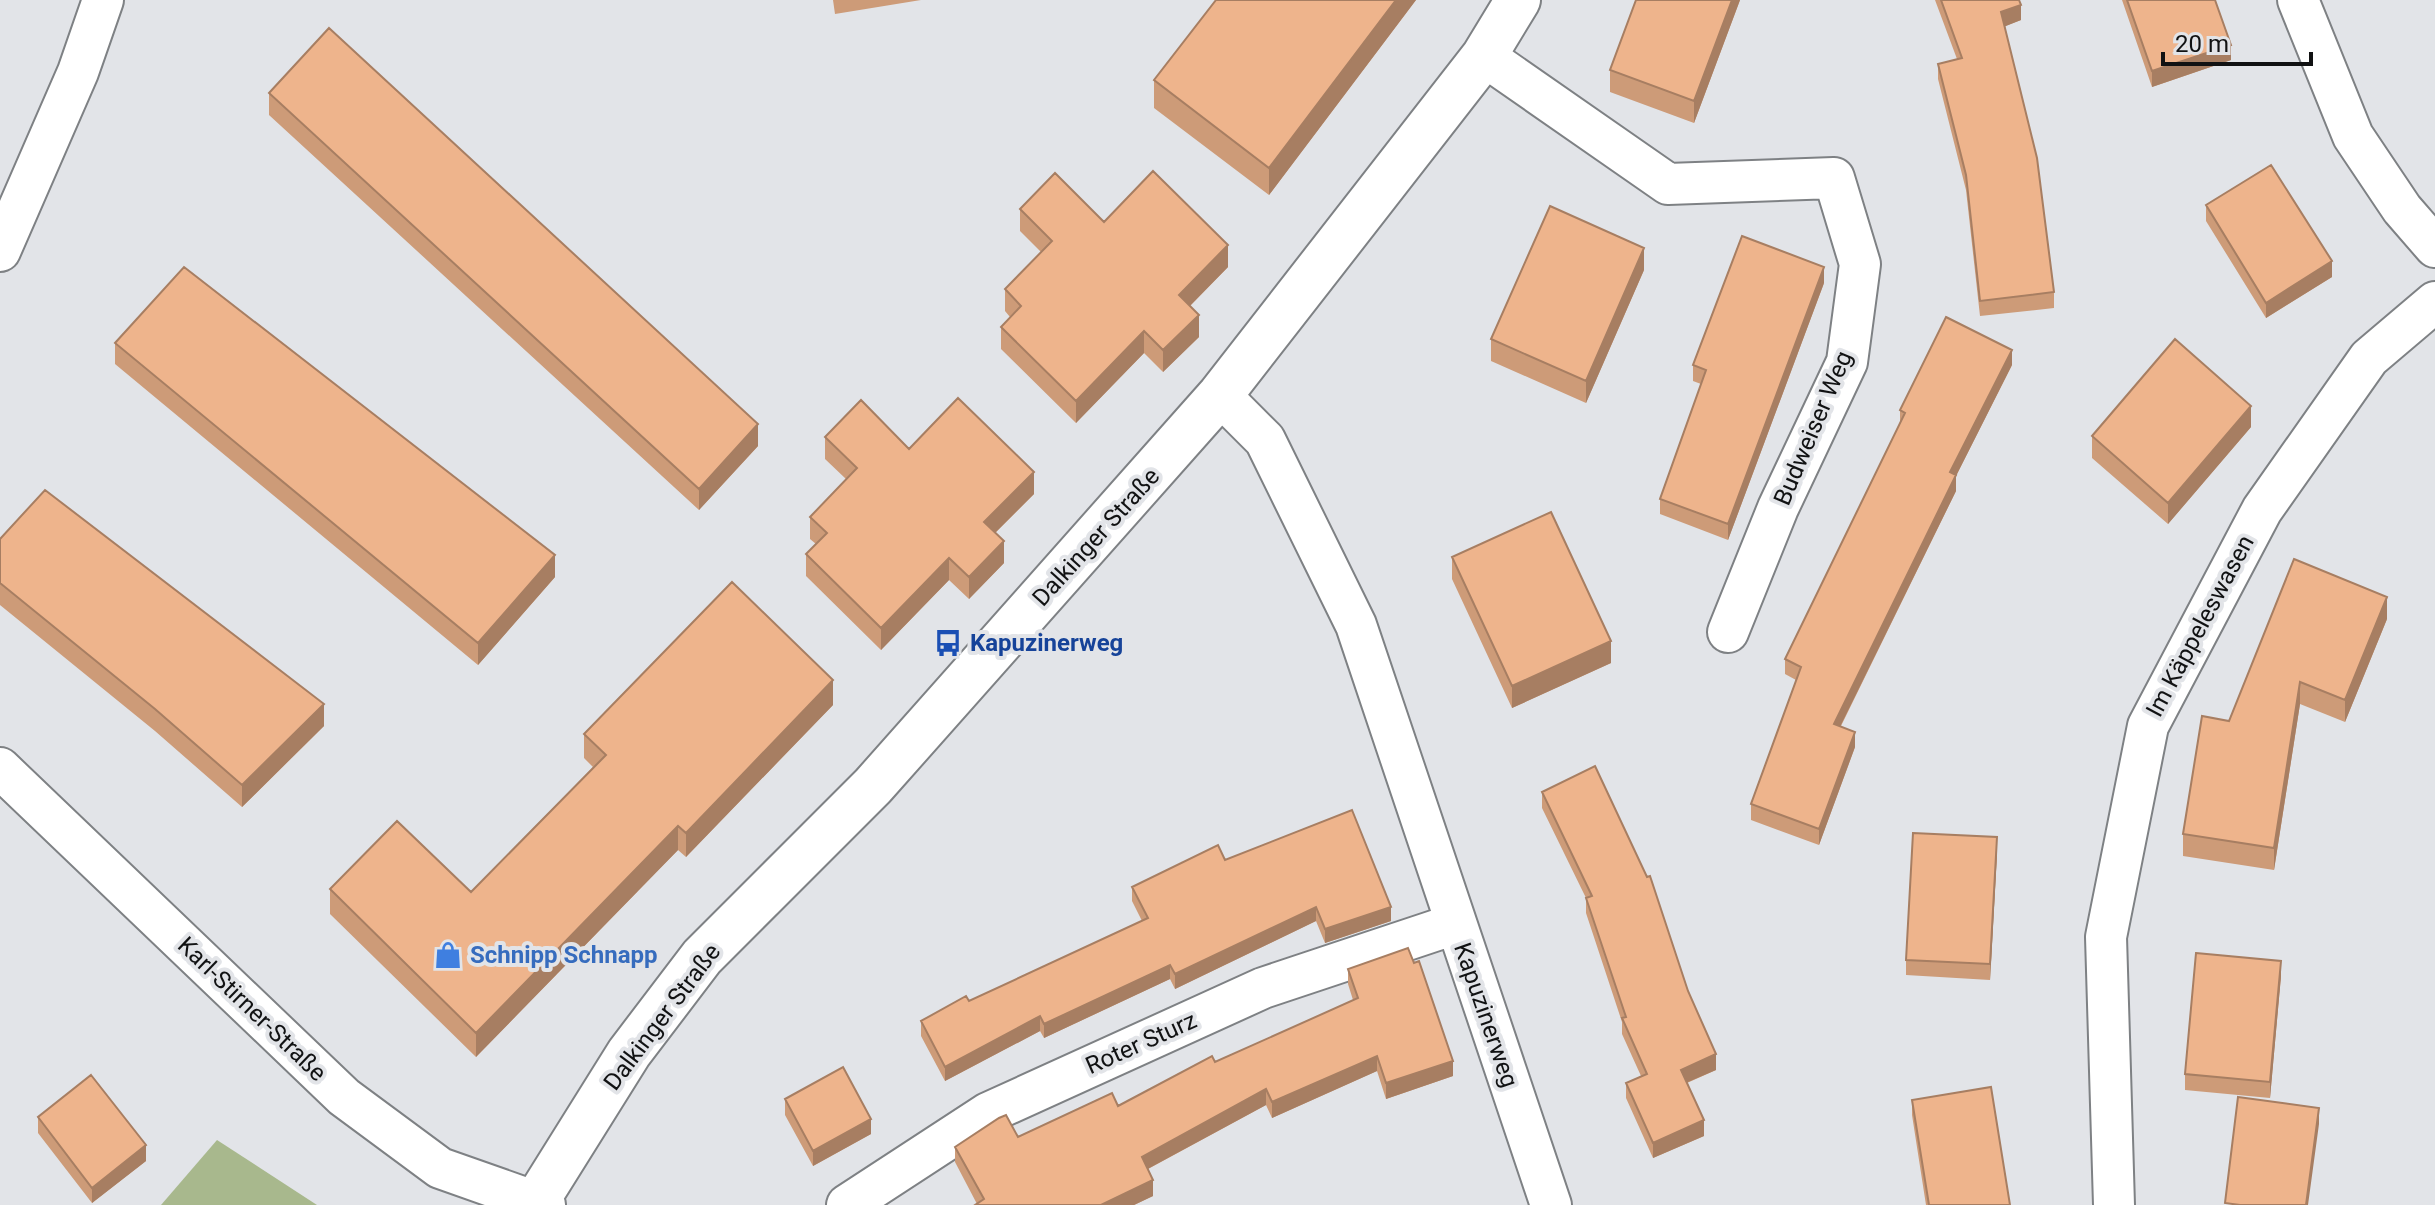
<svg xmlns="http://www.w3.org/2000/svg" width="2435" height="1205" viewBox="0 0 2435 1205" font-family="Roboto,sans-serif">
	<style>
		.green { fill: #a8b88d }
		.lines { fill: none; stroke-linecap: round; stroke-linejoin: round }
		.street-casing { stroke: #7e8184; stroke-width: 44 }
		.secondary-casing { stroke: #7e8184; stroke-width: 48 }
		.street { stroke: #fff; stroke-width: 40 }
		.secondary { stroke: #fff; stroke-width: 44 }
		.wall { fill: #cd9b78 }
		.shaded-wall { fill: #a77e62 }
		.building { fill: #eeb48c; stroke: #a77e62; stroke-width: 2 }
		.labels { text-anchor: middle; stroke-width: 8; stroke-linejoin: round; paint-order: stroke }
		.street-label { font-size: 24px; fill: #111213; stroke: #e2e4e8 }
		.transit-label { font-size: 24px; font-weight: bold; fill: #164399; stroke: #e2e4e8; text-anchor: start }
		.shop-label { font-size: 24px; font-weight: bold; fill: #366cbe; stroke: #e2e4e8; text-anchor: start }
	</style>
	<rect width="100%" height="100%" fill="#e2e4e8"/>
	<path class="green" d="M217,1140l100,65h-156z"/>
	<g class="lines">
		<g class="street-casing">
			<path id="street" d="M2298,0l55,136 49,73 33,38
				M1484,56l184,128 166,-6 26,86 -13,98 -69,146 -50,124
				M0,251l78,-179 25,-72
				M1220,395l45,45 91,185 195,580
				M0,768l344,329 96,71 105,37
				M847,1205l141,-92 275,-125 192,-64
				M2114,1205l-8,-268 42,-211 114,-216 107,-152 66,-56"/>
		</g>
		<g class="secondary-casing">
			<path id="secondary" d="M534,1205l95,-152 73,-96 171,-171 347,-391 264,-339 34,-56"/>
		</g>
		<use href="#street" class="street"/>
		<use href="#secondary" class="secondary"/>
	</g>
	<path class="wall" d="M833,0h88l-86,14z
		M1216,0h200l-147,195 -115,-87v-28z
		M1636,0h104l-46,123 -84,-31v-22z
		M1935,0h84l2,20 -16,6 49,266v16l-74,8 -14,-126 -28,-111v-15l19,-5z
		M2122,0h93l16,60 -79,27z
		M269,93l489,353 -59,64 -430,-395z
		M2206,205l126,72 -66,41 -60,-97z
		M1020,209l84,13 124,45 -38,39 9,31 -36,35 -19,-19 -68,70 -75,-74v-22l9,-10 -5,-6v-22l36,-37 -21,-21z
		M1644,270l-58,133 -95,-42v-22z
		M1824,283l-96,257 -68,-26v-15l41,-115 -8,-3v-16z
		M115,343l440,234 -77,88 -363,-301z
		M2012,365l-56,111v15l-115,235 14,21 -36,98 -68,-25v-16l45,-124 -11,-6v-15l115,-235v-14z
		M2251,427l-83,97 -76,-66v-22z
		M825,437l84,12 125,45 -39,39 9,30 -35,36 -20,-19 -68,70 -75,-74v-22l10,-10 -6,-5v-22l36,-38 -21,-20z
		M0,539l324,187 -82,81 -87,-76 -155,-126z
		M1452,557l159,106 -99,45 -60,-129z
		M2387,619l-42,103 -45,-18 -26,166 -91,-14v-22l46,-113z
		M833,705l-147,152 -8,-7 -202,207 -146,-143v-25l141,3 122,-125 -9,-9v-24z
		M1542,792l146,199 28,79 -29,13 17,53 -51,22 -27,-60v-15l15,-7 -19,-42v-12l-36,-109v-15l-44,-90z
		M1997,853l-7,127 -84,-5v-15z
		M1225,860l166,61 -66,22 -9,-22 -141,68 -5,-10 -126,59 -4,-7 -95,50 -24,-45v-15l48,-20 173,-80 -10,-20v-14z
		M1348,969l105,107 -67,23 -9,-28 -105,47 -6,-13 -118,64 5,27 -19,9h-159l2,-1 -22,-42v-15l63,-10 100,-31 235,-106 -5,-16z
		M2281,976l-11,122 -85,-8v-16z
		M785,1099l86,35 -58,32 -28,-51z
		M1912,1100l98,105h-84l-14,-90z
		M38,1117l108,44 -54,42 -54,-70z"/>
	<path class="shaded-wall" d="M1396,0h20l-147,195v-27z
		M1732,0h8l-46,123v-22z
		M2021,5v15l-20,8v-16z
		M2231,45v15l-79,27v-16z
		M1228,245v22l-49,50v-22z
		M1644,248v22l-58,133v-22z
		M2332,261v16l-66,41v-15z
		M1824,267v16l-96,257v-16z
		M1199,315v22l-36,35v-22z
		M1144,331v22l-68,70v-22z
		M2012,350v15l-56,111v15l-122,248v-15l116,-252z
		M2251,406v21l-83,97v-21z
		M758,424v22l-59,64v-21z
		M1034,472v22l-50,50v-22z
		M1004,541v22l-35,36v-22z
		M555,555v22l-77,88v-22z
		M949,558v22l-68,70v-22z
		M2387,597v22l-42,103v-22z
		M1611,641v22l-99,45v-22z
		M833,680v25l-147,152v-24z
		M2300,682v22l-26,166v-22z
		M324,704v22l-82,81v-22z
		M1855,732v15l-36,98v-16z
		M678,826v24l-202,207v-24z
		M1997,837v16l-7,127v-16z
		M1316,907v14l-141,68v-15z
		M1391,907v14l-66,22v-14z
		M2281,961v15l-11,122v-16z
		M1170,965v14l-126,59v-14z
		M1040,1016v15l-95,50v-14z
		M1716,1054v16l-35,15v-15z
		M1377,1056v15l-105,47v-16z
		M1453,1061v15l-67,23v-16z
		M1266,1089v16l-124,67v-15z
		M2319,1108v16l-11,81h-2z
		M871,1119v15l-58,32v-15z
		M1704,1120v16l-51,22v-15z
		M146,1145v16l-54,42v-15z
		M1153,1180v16l-19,9h-33z"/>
	<path class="building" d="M1216,0h180l-127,168 -115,-88z
		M1636,0h96l-38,101 -84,-31z
		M1941,0h78l2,5 -20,7 36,146 17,134 -74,9 -14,-126 -28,-111 24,-6z
		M2127,0h88l16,45 -79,26z
		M329,28l429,396 -59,65 -430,-396z
		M2271,165l61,96 -66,42 -60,-98z
		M1153,171l75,74 -49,50 20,20 -36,35 -19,-19 -68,70 -75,-74 20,-21 -16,-17 47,-48 -32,-32 35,-36 49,49z
		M1550,206l94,42 -58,133 -95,-42z
		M1742,236l82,31 -96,257 -68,-25 46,-129 -13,-5z
		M184,267l371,288 -77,88 -363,-300z
		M1946,317l66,33 -62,122 6,3 -122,249 21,8 -36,97 -68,-25 50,-137 -16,-8 120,-246 -5,-3z
		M2175,339l76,67 -83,97 -76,-67z
		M958,398l76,74 -50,50 20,19 -35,36 -20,-19 -68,70 -75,-74 21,-21 -17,-16 47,-49 -32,-31 36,-37 48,49z
		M45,490l279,214 -82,81 -87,-76 -155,-126v-44z
		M1551,512l60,129 -99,45 -60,-129z
		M2294,559l93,38 -42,103 -45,-18 -26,166 -91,-14 19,-118 27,5z
		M732,582l101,98 -147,153 -8,-7 -202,207 -146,-144 67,-68 74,71 135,-137 -22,-21z
		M1595,766l52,111 3,-1 38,115 28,63 -35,16 23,50 -51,23 -27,-60 21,-9 -25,-56 4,-1 -40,-119 6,-2 -50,-104z
		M1352,810l39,97 -66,22 -9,-22 -141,67 -5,-9 -126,59 -4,-8 -95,51 -24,-46 45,-25 3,5 179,-83 -16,-31 86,-42 7,15z
		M1913,833l84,4 -7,127 -84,-4z
		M1408,948l6,15 5,-2 34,100 -67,22 -9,-27 -105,46 -6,-13 -124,68 11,23 -52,25h-126l9,-6 -29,-52 44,-29 7,-3 12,22 94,-44 6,13 94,-50 3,6 143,-64 -10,-29z
		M2196,953l85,8 -11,121 -85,-8z
		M843,1067l28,52 -58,32 -28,-52z
		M91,1075l55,70 -54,43 -54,-71z
		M1991,1087l19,118h-81l-17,-105z
		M2238,1097l81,11 -13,97h-66l-15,-2z"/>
	<defs>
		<g id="bus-bare" transform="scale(2.16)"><path d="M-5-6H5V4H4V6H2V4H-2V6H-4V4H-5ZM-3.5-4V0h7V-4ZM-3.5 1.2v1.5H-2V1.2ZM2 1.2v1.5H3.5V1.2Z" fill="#1a4fb4" stroke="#e2e4e8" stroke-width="2.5" paint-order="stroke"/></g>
		<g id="shop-bare" transform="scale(2.16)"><path d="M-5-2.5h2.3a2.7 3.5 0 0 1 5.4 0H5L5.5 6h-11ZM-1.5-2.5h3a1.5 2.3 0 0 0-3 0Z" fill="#3f7fe0" stroke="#e2e4e8" stroke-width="2.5" paint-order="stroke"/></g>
	</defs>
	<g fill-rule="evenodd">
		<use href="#bus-bare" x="948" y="643"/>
		<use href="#shop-bare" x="448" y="955"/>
	</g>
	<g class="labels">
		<g class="street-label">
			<text transform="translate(1813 428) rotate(-67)" y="8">Budweiser Weg</text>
			<text transform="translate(1096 537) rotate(-48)" y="8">Dalkinger Straße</text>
			<text transform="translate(2200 626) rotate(-62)" y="8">Im Käppeleswasen</text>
			<text transform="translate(252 1009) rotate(44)" y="8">Karl-Stirner-Straße</text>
			<text transform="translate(1486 1015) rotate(71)" y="8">Kapuzinerweg</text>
			<text transform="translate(662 1017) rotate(-53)" y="8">Dalkinger Straße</text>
			<text transform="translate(1141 1043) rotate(-24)" y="8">Roter Sturz</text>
		</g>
		<g class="transit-label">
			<text x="970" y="651">Kapuzinerweg</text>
		</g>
		<g class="shop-label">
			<text x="470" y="963">Schnipp Schnapp</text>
		</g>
	</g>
	<path d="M2163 52v12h148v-12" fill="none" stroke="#111213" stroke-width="4"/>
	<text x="2175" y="52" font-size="24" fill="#111213" stroke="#e2e4e8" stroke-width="6" paint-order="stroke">20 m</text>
</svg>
